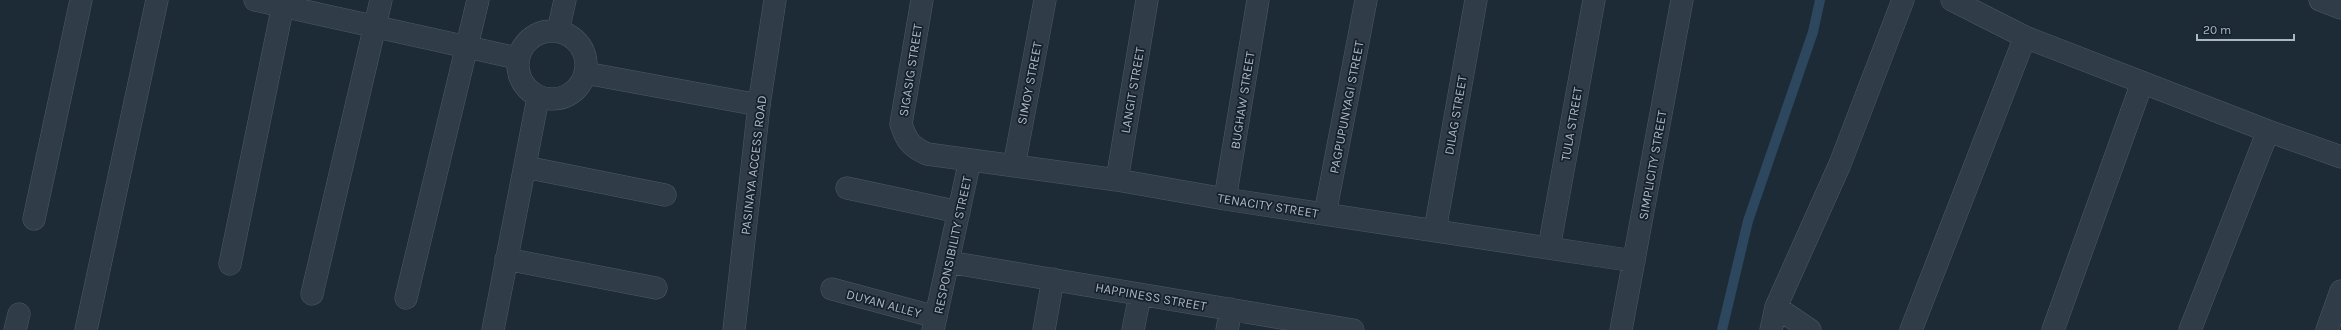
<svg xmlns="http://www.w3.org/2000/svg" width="2341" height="330" viewBox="0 0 2341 330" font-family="Karla,sans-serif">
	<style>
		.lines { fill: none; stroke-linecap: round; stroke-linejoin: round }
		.stream { stroke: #2c475e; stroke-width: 10 }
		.minor-casing { stroke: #4e5a66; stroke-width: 23 }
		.tertiary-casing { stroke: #4e5a66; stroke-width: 23 }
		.minor { stroke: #303c47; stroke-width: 22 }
		.tertiary { stroke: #303c47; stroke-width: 22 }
		.labels { text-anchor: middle; stroke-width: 3.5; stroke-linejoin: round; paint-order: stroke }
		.street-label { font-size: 13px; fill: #aab7c5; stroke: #16212b }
	</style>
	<rect width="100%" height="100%" fill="#1d2b37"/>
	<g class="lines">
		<path class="stream" d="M1722,330l26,-109 65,-189 7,-32"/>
		<g class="minor-casing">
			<path id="minor" d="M255,0l262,58
				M922,0l-21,124c5,16 10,23 26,30l190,26 108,19 409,62
				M1952,0l73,37 243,94 73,26
				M2320,0l21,8
				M518 65a34 34 0 1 1 68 0a34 34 0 1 1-68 0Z
				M558,31l7,-31
				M585,73l174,32
				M1014,166l31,-166
				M525,167l140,28
				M1117,180l30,-180
				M847,188l112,24
				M1225,199l33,-199
				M1325,214l41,-214
				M34,219l47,-219
				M1435,230l41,-230
				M1549,248l45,-248
				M506,259l150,29
				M948,262l405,68
				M230,264l54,-264
				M832,289l104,28
				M312,294l69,-294
				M406,298l72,-298
				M1776,307l34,23
				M15,330l4,-16
				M86,330l71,-330
				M493,330l45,-232
				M933,330l37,-170
				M1044,330l9,-51
				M1133,330l7,-35
				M1227,330l4,-21
				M1621,330l61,-330
				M1771,330l5,-23 64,-143 63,-164
				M1911,330l114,-293
				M2053,330l89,-247
				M2190,330l78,-199
				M2327,330l14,-39"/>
		</g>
		<g class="tertiary-casing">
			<path id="tertiary" d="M734,330l25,-225 16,-105"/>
		</g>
		<use href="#minor" class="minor"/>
		<use href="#tertiary" class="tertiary"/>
	</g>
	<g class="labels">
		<g class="street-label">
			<text transform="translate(910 70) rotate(-81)" y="5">SIGASIG STREET</text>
			<text transform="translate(1029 83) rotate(-79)" y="5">SIMOY STREET</text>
			<text transform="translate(1132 90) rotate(-80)" y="5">LANGIT STREET</text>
			<text transform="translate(1242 100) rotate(-81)" y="5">BUGHAW STREET</text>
			<text transform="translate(1346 107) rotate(-79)" y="5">PAGPUPUNYAGI STREET</text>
			<text transform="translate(1455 115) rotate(-80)" y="5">DILAG STREET</text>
			<text transform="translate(1571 124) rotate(-80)" y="5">TULA STREET</text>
			<text transform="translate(753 165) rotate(-83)" y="5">PASINAYA ACCESS ROAD</text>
			<text transform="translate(1652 165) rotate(-80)" y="5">SIMPLICITY STREET</text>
			<text transform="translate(1268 205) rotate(9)" y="5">TENACITY STREET</text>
			<text transform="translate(952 245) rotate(-78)" y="5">RESPONSIBILITY STREET</text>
			<text transform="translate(1151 296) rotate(10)" y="5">HAPPINESS STREET</text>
			<text transform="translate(884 303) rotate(15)" y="5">DUYAN ALLEY</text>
		</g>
	</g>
	<path d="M2197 34v6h97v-6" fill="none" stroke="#aab7c5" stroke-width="2"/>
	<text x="2203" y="34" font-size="12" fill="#aab7c5" stroke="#16212b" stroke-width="3" paint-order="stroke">20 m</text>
</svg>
